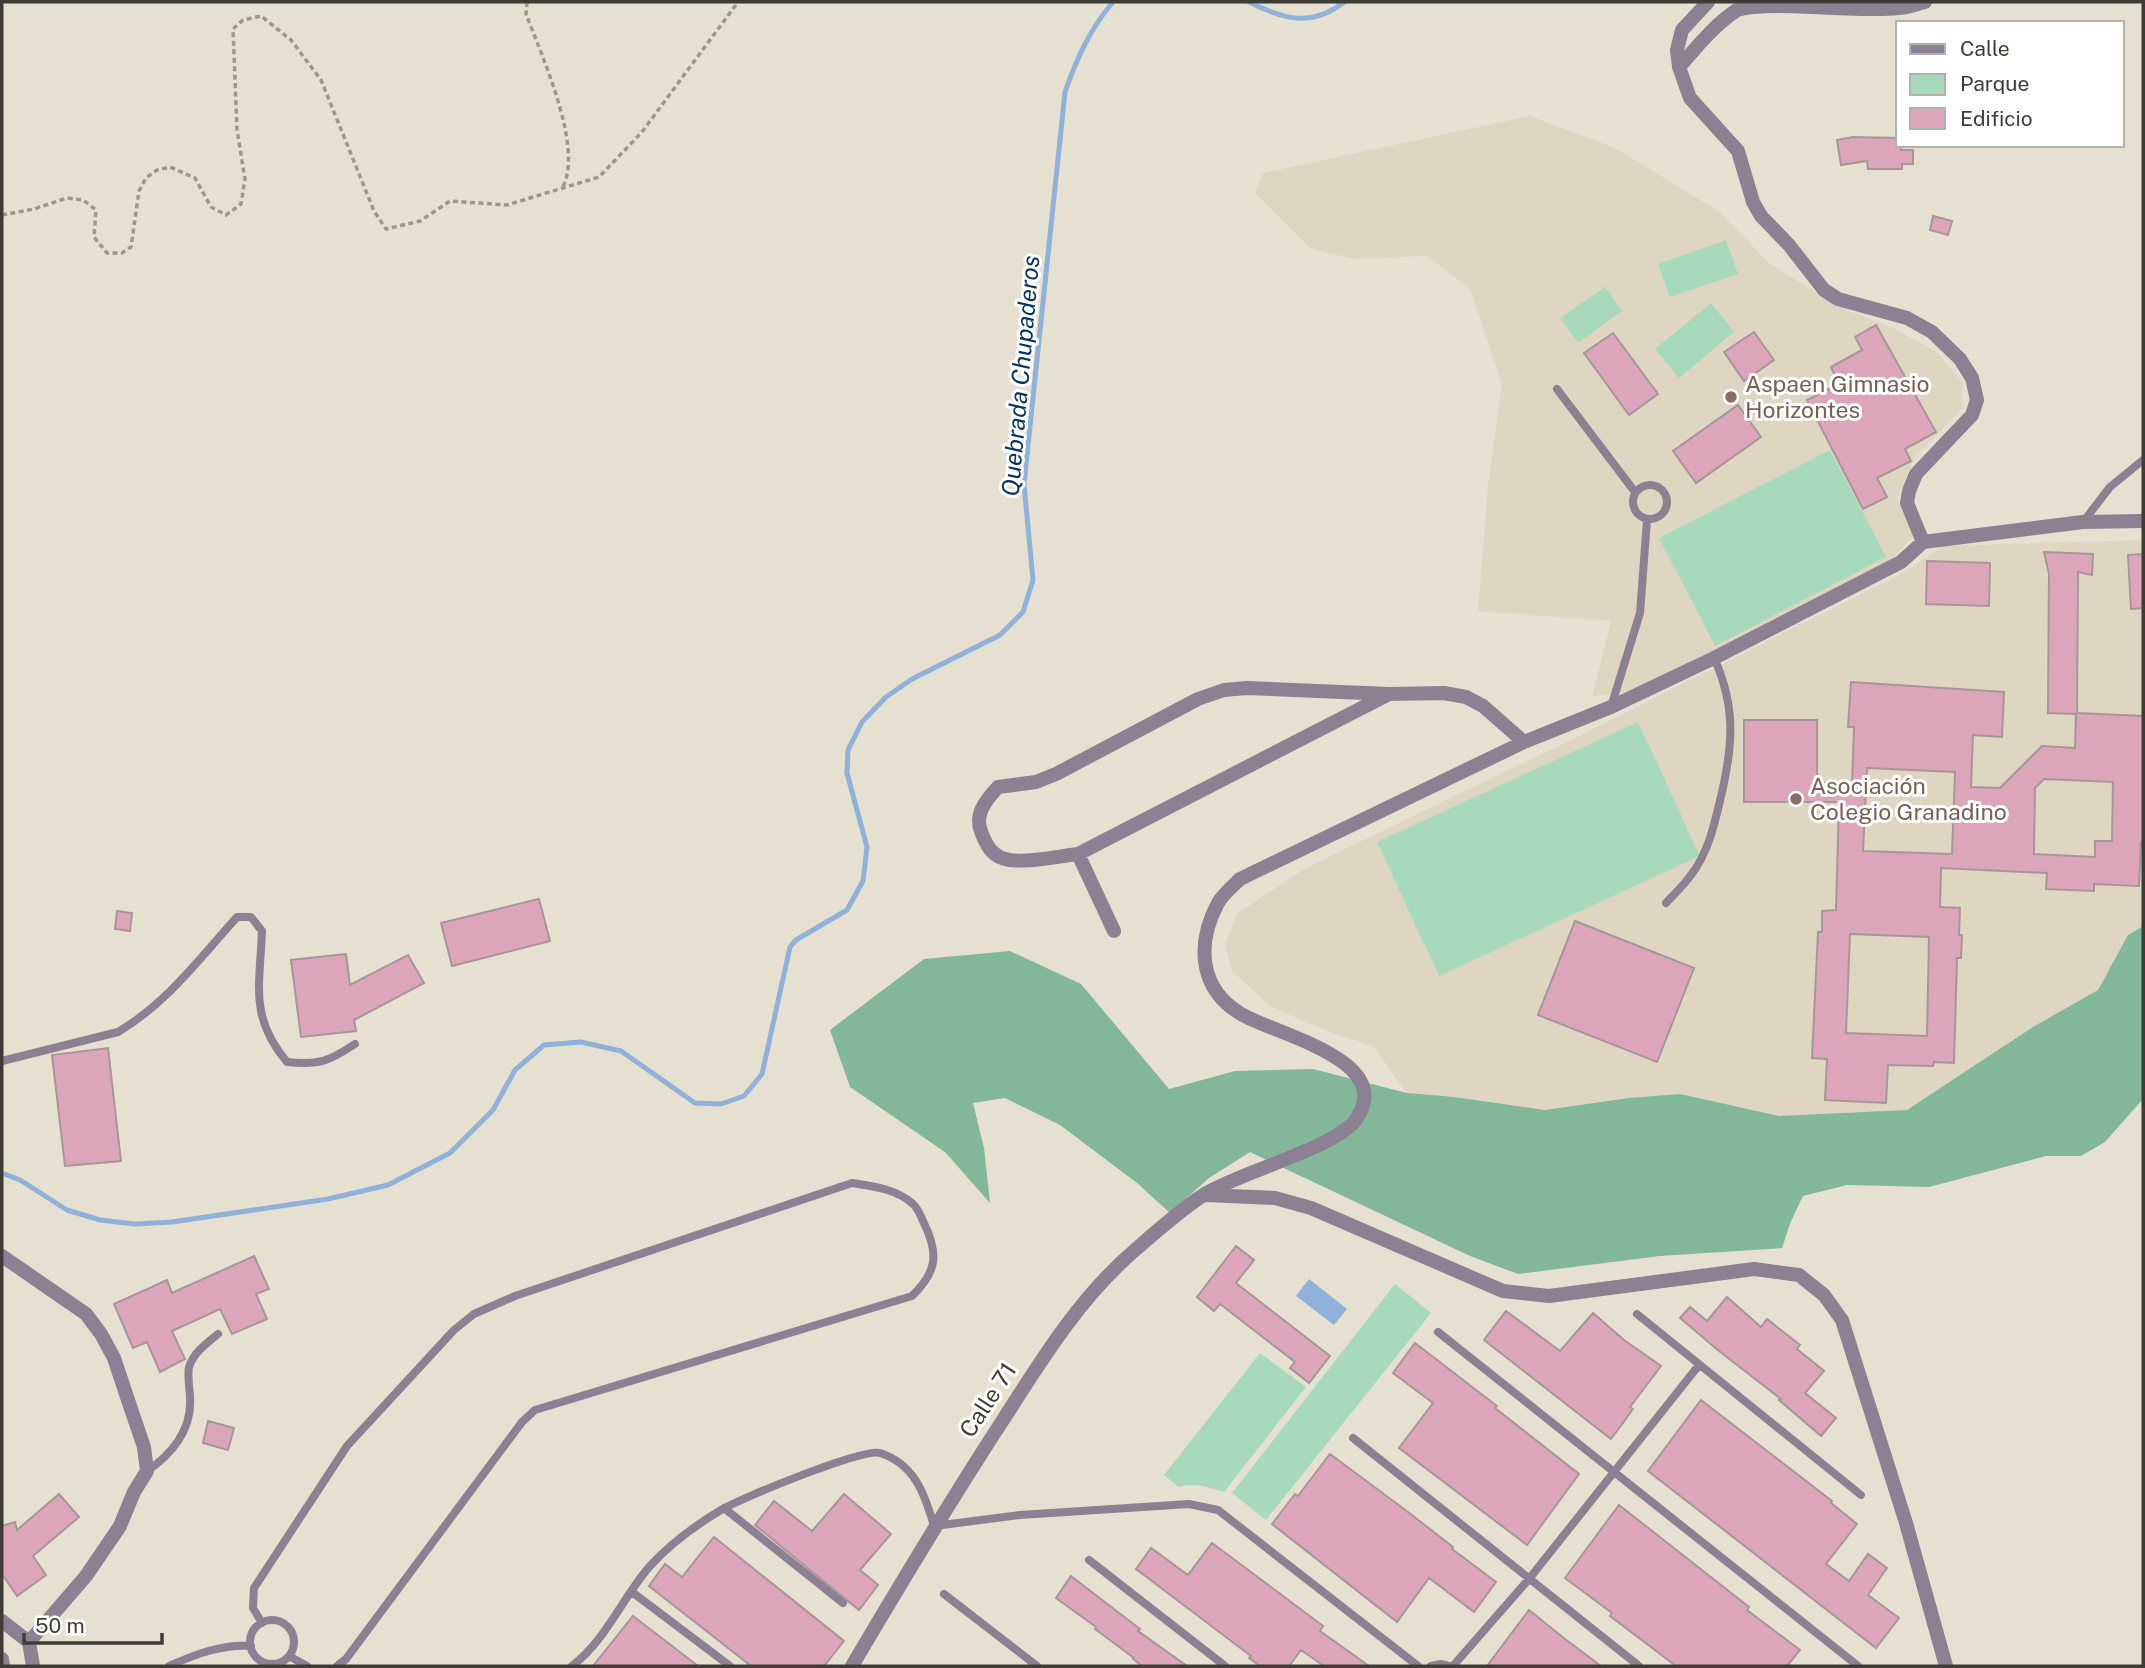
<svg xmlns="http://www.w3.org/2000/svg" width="2145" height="1668" viewBox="0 0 2145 1668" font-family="'Public Sans',sans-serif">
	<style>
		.built { fill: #ded6c0 }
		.green { fill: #a7dabb }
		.forest { fill: #83b799 }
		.water { fill: #90b1da }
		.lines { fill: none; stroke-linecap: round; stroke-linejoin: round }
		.stream { stroke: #90b1da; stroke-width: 5 }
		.building { fill: #dda5b9; stroke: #a6969b; stroke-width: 2; fill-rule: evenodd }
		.path { stroke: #9b978c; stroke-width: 3.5; stroke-dasharray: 5 3.5; stroke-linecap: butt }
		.service { stroke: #8c8093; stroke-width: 8 }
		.minor { stroke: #8c8093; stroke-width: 14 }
		.education-dot { fill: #8d6e63; stroke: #fff; stroke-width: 2.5 }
		.labels { text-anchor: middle; stroke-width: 6; stroke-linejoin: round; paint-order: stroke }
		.education-label { font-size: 23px; fill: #785e54; stroke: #fff; text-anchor: start }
		.street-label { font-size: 23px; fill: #3e3c36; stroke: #fff }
		.water-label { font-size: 24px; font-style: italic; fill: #043466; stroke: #fff }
	</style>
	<rect width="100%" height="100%" fill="#e6e0d1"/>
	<path class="built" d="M1530,116l85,32 105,64 49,51 70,44 56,22 42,23 26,31 -1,26 -46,47 -19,42 16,38 -27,29 -252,125 -42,7 19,-76 -133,-10 10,-125 14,-101 -32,-96 -43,-33 -74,3 -43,-11 -55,-55 8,-20z
		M2143,540v386l-15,9 -30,55 -65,37 -126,83 -89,23 -210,-11 -201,-29 -34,-47 -43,-14 -59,-25 -39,-36 -7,-27 13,-31 68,-45 285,-138 310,-156 42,-28z"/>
	<path class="green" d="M1726,240l12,34 -68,23 -12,-33z
		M1605,287l17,24 -44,32 -18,-25z
		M1711,303l23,29 -55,46 -24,-29z
		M1830,450l56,107 -171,89 -56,-108z
		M1638,722l62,134 -261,120 -62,-134z
		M1395,1284l36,29 -165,207 -34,-27z
		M1260,1353l46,34 -82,105c-16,-5 -30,-10 -46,-5l-14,-12z"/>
	<path class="forest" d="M2143,926v173l-38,43 -24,14h-35l-117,31 -82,-2 -44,11 -12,25 -9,27 -122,8 -142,18 -48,-18 -220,-104 -41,26 -39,35 -33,-30 -77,-58 -55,-27 -32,5 11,45 6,55 -45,-51 -95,-65 -20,-57 94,-71 86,-8 71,33 88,105 66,-18 78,-2 94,24 47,4 91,13 84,-12 51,-4 99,22 128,-6 126,-83 65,-37 30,-55z"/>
	<path class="water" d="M1309,1279l38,30 -13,16 -38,-29z"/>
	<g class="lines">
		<path class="stream" d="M1249,2c34,17 62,26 95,0
			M2,1173l18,7 47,30 33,10 35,4 37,-2 156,-23 60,-14 62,-32 43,-43 22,-40 29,-25 37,-3 40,9 74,52 26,1 23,-8 18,-22 28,-127 6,-7 51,-30 16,-29 4,-34 -20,-74 1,-23 14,-28 24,-25 26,-18 88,-44 23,-23 10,-32 -9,-96 41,-392c12,-34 25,-63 48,-90"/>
	</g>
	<path class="building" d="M1853,137l45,1v7h3v5h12v14h-11v5h-34l-1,-8 -26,4 -4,-25z
		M1933,216l19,5 -4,14 -18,-5z
		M1876,325l60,107 -31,17 6,12 -34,17 10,19 -24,12 -56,-109 32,-16 -8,-17 31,-17 -7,-13z
		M1754,332l20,28 -30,21 -20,-29z
		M1613,333l45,61 -29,21 -45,-62z
		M1738,405l23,32 -65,46 -23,-32z
		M2044,552l49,2 -1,21 -14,-3 -1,141 66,3v127h-2l-2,43 -45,-2v7l-48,-2 1,-16 -106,-5 -1,39 20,1 -1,27h3l-1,23h-4l-3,105 -20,-1 -1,4 -45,-1 -2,38 -61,-3 2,-41 -15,-1 6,-126h4v-21l14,-1 3,-108h-95v-82h73v62l35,2 2,-57h-6l3,-45 153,10 -2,45 -29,-2 -2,52 29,1 42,-42 33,2 1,-34 -28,-1 1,-139zM1867,768l88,4 -3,82 -89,-3zM2044,779l69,3 -1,59h-17v16l-61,-3 1,-66zM1850,934l79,3 -2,99 -81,-3z
		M2143,554v54l-12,1 -3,-54z
		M1927,561l63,2 -1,43 -63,-2z
		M539,899l11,42 -98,25 -11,-43z
		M117,911l15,2 -2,18 -15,-2z
		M1575,921l119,47 -37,94 -119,-47z
		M346,954l4,31 58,-30 16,28 -70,37 2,11 -55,6 -10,-77z
		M108,1048l13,113 -56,5 -13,-111z
		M1236,1246l18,14 -18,23 94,73 -21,27 -19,-15 5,-6 -75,-58 -6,7 -17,-14z
		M254,1256l15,33 -13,5 11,25 -35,15 -12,-25 -48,22 13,28 -25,13 -13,-30 -14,6 -19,-44 53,-24 5,13z
		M1727,1297l34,30 6,-8 33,26 -3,4 27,22 -19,22 31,25 -15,18 -42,-36 2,-1 -62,-48 -39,-33 10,-11 17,14z
		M1506,1311l54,40 33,-38 31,27 37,26 -31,41 3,2 -22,30 -127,-99z
		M1415,1343l82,63 -2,2 84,66 -52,71 -128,-97 34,-45 -40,-30z
		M1701,1400l131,101 -1,2 26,21 -31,40 23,17 19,-27 19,14 -19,27 31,23 -23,30 -228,-177z
		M208,1421l26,7 -6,22 -25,-7z
		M1330,1454l78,58 45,35 -1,2 44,33 -22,30 -45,-34 -32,44 -125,-98 23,-30 3,2z
		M59,1494l20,23 -46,39 13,19 -29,21 -15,-22v-48l13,-4 2,8z
		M844,1494l47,40 -31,36 18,15 -19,25 -104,-85 19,-24 38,30z
		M1619,1505l130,102 -2,3 53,40 -13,16h-111l-66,-50 2,-3 -47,-35z
		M714,1537l130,104 -20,25h-73l-102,-80 16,-22 17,13z
		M1212,1543l111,83 -3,5 49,35h-45l-23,-16 -12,16h-29l-11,-8 2,-2 -115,-87 15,-21 37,27z
		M1071,1576l69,53 -2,2 49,35h-45l-9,-7 1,-1 -39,-29 1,-2 -40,-29z
		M1529,1610l36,29 36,27h-114z
		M633,1616l65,50h-105z"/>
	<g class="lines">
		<path class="path" d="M527,2l-1,12c15,40 59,136 36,174
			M2,215l32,-6 33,-11 16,2 13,10 -2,27 13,16h15l9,-6 8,-56 7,-13 11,-8 13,-3 25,11 16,29 15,8 15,-11 4,-25 -8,-49 -4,-101 10,-9 18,-4 30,24 30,40 53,131 12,18 34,-8 30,-20 57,4 92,-28 43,-45 96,-130"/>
		<path class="service" d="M1557,389l78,103
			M1633 502a17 17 0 1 1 34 0a17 17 0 1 1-34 0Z
			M2083,522l27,-35 33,-27
			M1611,707l29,-94 7,-93
			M1666,903c8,-9 18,-18 25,-28 16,-21 22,-45 28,-70 13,-53 19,-95 -5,-147
			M2,1061l116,-29c49,-29 82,-74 119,-115h14l11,14c-2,54 -13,86 25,131 32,3 41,0 68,-18
			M1637,1314l224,181
			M1438,1332l420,334
			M1353,1438l286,228
			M147,1471c24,-16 45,-41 43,-72 0,-10 -3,-23 -1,-32 5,-15 18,-24 29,-33
			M724,1508l119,95
			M1089,1560l136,106
			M632,1592l98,74
			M944,1594l93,72
			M250 1642a22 22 0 1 1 44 0a22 22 0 1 1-44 0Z
			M262,1623l-9,-15 1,-20 93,-142 107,-116 20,-16 41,-18 337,-113c20,3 45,6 61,21 5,4 8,13 11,19 15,31 13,49 -12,73l-377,114 -13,12 -176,237 -9,7
			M289,1656l18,10
			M169,1666c27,-12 53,-22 82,-20
			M572,1666c35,-27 50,-68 78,-100 20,-22 46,-41 71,-56 20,-12 142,-62 159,-57 35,11 45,42 54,73l86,-11 169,-11 29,6 200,156
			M1431,1666l10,-2 8,2
			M1453,1666l76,-87 170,-214"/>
		<path class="minor" d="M1708,2l-26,28 -5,20 2,17 11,31 48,53 15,51 8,14 28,29 35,45 14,9 69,19 25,14 28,27 12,19 5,22 -5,15 -56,59 -7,17 -2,12 16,39 160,-20 60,-1
			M1679,67c17,-19 36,-43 58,-57 36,-10 119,3 161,-2 9,0 18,-4 27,-6
			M1389,694l-311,160c-18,2 -59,11 -76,4 -11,-4 -16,-14 -20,-24 -9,-19 4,-34 16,-47l38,-5 20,-8 142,-75 26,-9 23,-2 142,6 55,-1 22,4 17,9 41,36
			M1078,854l36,77
			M1206,1195l69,3 36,10 192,83 46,5 205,-27 45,6 25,20 18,25 64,203 40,143
			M2,1256l84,58 15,20 13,24 16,48 14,41 3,24 -13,21 -14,34 -34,50 -57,66
			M2,1621l27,21 4,24
			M2,1659l1,7
			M852,1666c49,-83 98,-165 151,-246 39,-61 77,-123 132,-170 22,-19 45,-40 70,-56 35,-22 134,-47 152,-76 38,-59 -83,-84 -116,-104 -42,-25 -45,-70 -23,-111 5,-9 15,-17 22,-24l284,-137 87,-35 103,-49 187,-96 22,-20"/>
	</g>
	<g class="education-dot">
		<circle cx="1731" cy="397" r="7"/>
		<circle cx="1796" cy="799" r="7"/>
	</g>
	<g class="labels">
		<g class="education-label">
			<text x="1745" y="392">Aspaen Gimnasio<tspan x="1745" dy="26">Horizontes</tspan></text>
			<text x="1810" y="794">Asociación<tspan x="1810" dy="26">Colegio Granadino</tspan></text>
		</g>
		<g class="street-label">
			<text transform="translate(988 1400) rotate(-57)" y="8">Calle 71</text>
		</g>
		<g class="water-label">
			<text transform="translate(1021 376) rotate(-85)" y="8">Quebrada Chupaderos</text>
		</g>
	</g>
	<rect width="2145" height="1668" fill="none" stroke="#3e3c36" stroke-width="7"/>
	<rect x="1896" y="21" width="228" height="126" fill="#ffffff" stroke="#b2b1af" stroke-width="2"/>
	<rect x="1910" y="44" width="35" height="10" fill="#8c8093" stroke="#b2b1af" stroke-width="2"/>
	<text x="1960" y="56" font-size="21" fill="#3e3c36">Calle</text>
	<rect x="1910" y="74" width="35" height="21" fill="#a7dabb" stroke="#b2b1af" stroke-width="2"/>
	<text x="1960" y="91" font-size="21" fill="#3e3c36">Parque</text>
	<rect x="1910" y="108" width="35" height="21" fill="#dda5b9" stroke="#b2b1af" stroke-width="2"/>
	<text x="1960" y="126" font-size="21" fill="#3e3c36">Edificio</text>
	<path d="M24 1633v10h138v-10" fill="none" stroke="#3e3c36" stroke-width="3.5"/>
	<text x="35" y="1633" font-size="21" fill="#3e3c36" stroke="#ffffff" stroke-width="5" paint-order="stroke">50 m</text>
</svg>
